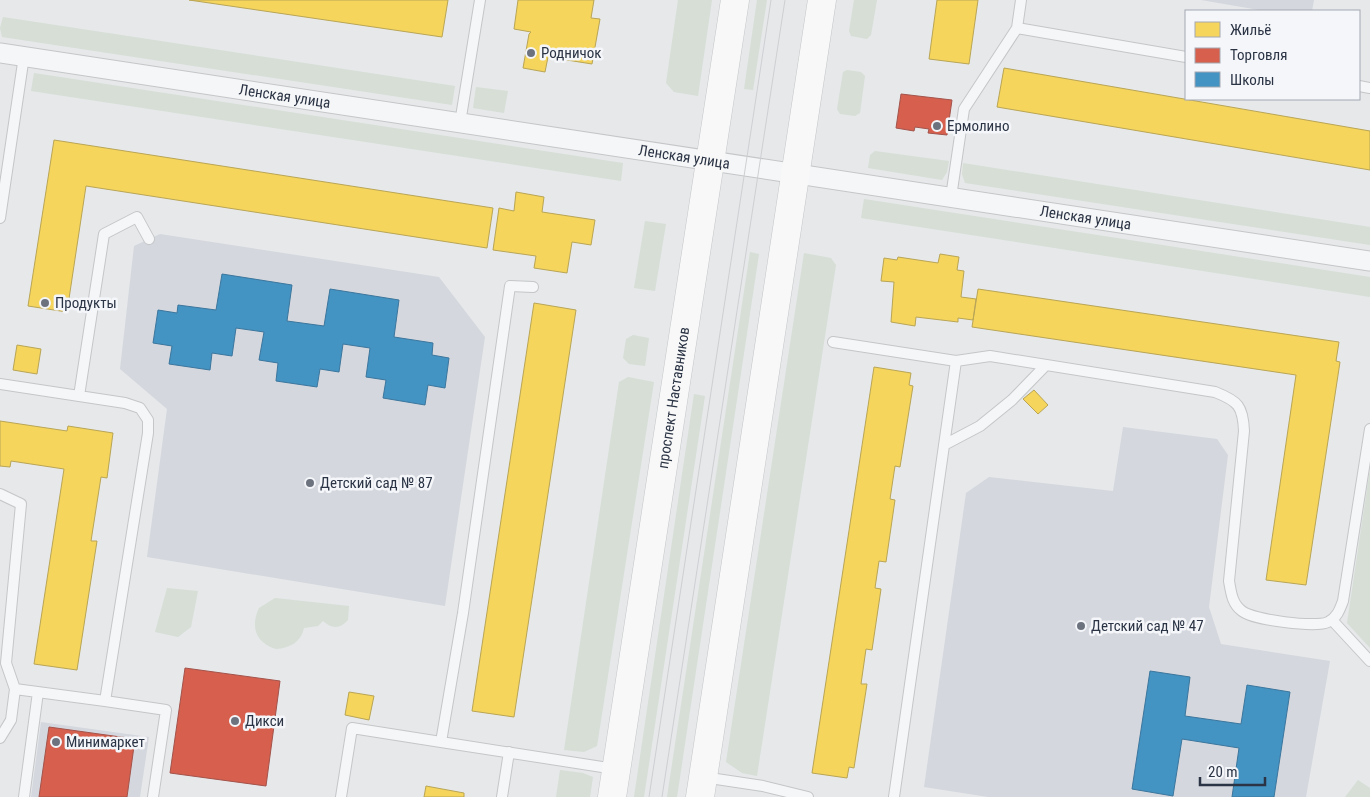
<svg xmlns="http://www.w3.org/2000/svg" width="1370" height="797" viewBox="0 0 1370 797" font-family="'Roboto Condensed',sans-serif">
	<style>
		.built { fill: #d4d7dd }
		.green { fill: #d6ded6 }
		.homes { fill: #f6d55c; stroke: #b9a555 }
		.shops { fill: #d6604d; stroke: #a3534b }
		.schools { fill: #4393c3; stroke: #3c769d }
		.lines { fill: none; stroke-linecap: round; stroke-linejoin: round }
		.service-casing { stroke: #c4c6c8; stroke-width: 12 }
		.minor-casing { stroke: #c4c6c8; stroke-width: 21 }
		.secondary-casing { stroke: #c4c6c8; stroke-width: 29 }
		.service { stroke: #f5f6f7; stroke-width: 10 }
		.minor { stroke: #f5f6f7; stroke-width: 19 }
		.secondary { stroke: #f8f8f8; stroke-width: 28 }
		.tram { stroke: #cecfd2; stroke-width: 1 }
		.poi-dot { fill: #6c737f; stroke: #f4f6f9; stroke-width: 2 }
		.labels { text-anchor: middle; stroke-width: 5; stroke-linejoin: round; paint-order: stroke }
		.poi-label { font-size: 15px; fill: #2b3445; stroke: #f4f6f9; text-anchor: start }
		.street-label { font-size: 15px; fill: #2b3445; stroke: #f4f6f9 }
	</style>
	<rect width="100%" height="100%" fill="#e6e8ea"/>
	<path class="built" d="M1201,0h113l-2,11h-47z
		M160,234l279,43 46,60 -40,269 -298,-49 20,-148 -47,-40 14,-123z
		M1123,427l94,12 11,16 -19,152 12,37 109,17 -24,136h-318l-64,-10 42,-294 23,-16 124,14z
		M41,722l108,15 -9,60h-109z"/>
	<path class="green" d="M678,0h34l-14,96 -24,-4 -8,-9z
		M757,0h10l-14,90 -9,-1z
		M854,0h23l-6,35 -4,4 -16,-3 -2,-5z
		M3,17l452,69 -3,19 -450,-68 -2,-9z
		M847,70l14,2 4,4 -5,37 -5,3 -15,-2 -3,-5 6,-37z
		M34,73l589,90 -2,18 -590,-90z
		M476,87l32,4 -4,22 -31,-5z
		M875,151l74,10 -2,11 -5,8 -74,-12 2,-13z
		M963,163l407,64v18l-405,-62 -3,-9z
		M864,199l506,78v20l-509,-79z
		M645,221l21,3 -11,67 -21,-3z
		M750,252l9,2 -82,543h-10z
		M804,253l27,5 5,7 -79,511 -15,-3 -16,-11z
		M633,335l16,3 -4,28 -16,-2 -6,-6 3,-19z
		M628,377l26,5 -57,364 -13,6 -20,-2 55,-368z
		M694,394l11,2 -61,401h-10z
		M1370,469v179l-23,-25z
		M167,588l31,3 -7,36 -13,10 -23,-5z
		M275,598l74,8 -1,14c-8,9 -16,9 -25,1l-5,5 -14,2c-3,14 -14,20 -28,21 -20,-6 -26,-22 -17,-41z
		M560,770l23,3 10,4 -3,20h-34z
		M1358,780l12,8v9h-25z"/>
	<path class="homes" d="M189,0h259l-6,37z
		M518,0h76l-3,18 9,1 -8,45 -44,-7 -3,15 -22,-4 6,-34 2,-2 -17,-3z
		M937,0h41l-9,64 -40,-5z
		M1004,68l366,63v39l-373,-63z
		M54,140l439,68 -6,40 -401,-62 -19,126 -39,-6z
		M516,192l28,5 -2,15 53,8 -4,25 -19,-3 -5,31 -33,-5 2,-12 -43,-6 6,-42 15,3z
		M940,254l19,3 -2,13 7,1 -3,26 15,2 -3,21 -15,-2v4l-42,-5 -1,9 -24,-4 3,-40 -13,-1 3,-23 13,2 1,-3 40,6z
		M978,289l361,53 -3,19 4,1 -34,223 -40,-5 30,-205 -324,-48z
		M534,303l42,7 -62,407 -42,-6z
		M17,345l24,4 -4,25 -24,-4z
		M874,367l37,6 -2,12 4,1 -13,81 -5,-1 -5,33 5,1 -9,62 -7,-1 -4,27 6,1 -9,61 -6,-1 -5,35h6l-13,84 -5,-1 -2,11 -35,-5z
		M1034,390l14,15 -10,9 -15,-15z
		M0,421l67,10 1,-5 45,7 -6,45 -6,-1 -10,64h6l-20,129 -43,-6 30,-195 -53,-8 -1,6 -10,-1z
		M349,692l25,4 -5,24 -24,-5z
		M426,786l38,7v4h-40z"/>
	<path class="shops" d="M901,94l51,6 -5,35 -19,-2 1,-4 -14,-2 -1,4 -18,-3z
		M185,668l95,13 -14,105 -96,-13z
		M49,727l86,12 -8,58h-88z"/>
	<path class="schools" d="M222,274l70,11 -5,36 37,5 6,-37 69,11 -5,37 39,6 -1,12 17,3 -4,30 -17,-3 -3,20 -42,-7 3,-18 -20,-3 4,-29 -27,-4 -4,28 -19,-3 -3,18 -41,-6 2,-18 -19,-3 5,-28 -28,-4 -4,28 -20,-3 -2,17 -41,-6 3,-18 -19,-3 5,-33 19,3 1,-8 38,5z
		M1150,671l40,6 -5,39 56,8 6,-39 43,7 -16,105h-42l7,-49 -57,-9 -9,57 -41,-7z"/>
	<g class="lines">
		<g class="service-casing">
			<path id="service" d="M1017,28l169,29
				M1359,86l11,2
				M460,123l20,-123
				M951,197l13,-88 53,-81 4,-28
				M0,218l24,-162
				M533,287l-23,-1 -47,327 -22,129 174,27
				M833,342l123,19 34,-5 225,36c23,9 28,14 29,39l-15,150c2,11 3,23 13,30 11,9 74,17 86,11 9,-4 12,-13 15,-21l27,-172
				M0,384l125,19 15,5 8,12v13l-43,268 -90,-12 -9,-26 15,-159 -21,-10
				M79,396l25,-162 33,-17 12,22
				M944,445l36,-19 32,-26 34,-35
				M1332,620l38,41
				M105,701l61,9 -13,87
				M0,738l11,-18 4,-31
				M703,777l60,9 45,11
				M24,797l14,-105
				M341,797l11,-69 89,14
				M502,797l7,-45
				M894,797l62,-436"/>
		</g>
		<g class="minor-casing">
			<g id="minor">
				<path id="s1" d="M0,53l1370,208"/>
			</g>
		</g>
		<g class="secondary-casing">
			<g id="secondary">
				<path id="s2" d="M612,797l123,-797"/>
				<path d="M700,797l122,-797"/>
			</g>
		</g>
		<use href="#service" class="service"/>
		<use href="#minor" class="minor"/>
		<use href="#secondary" class="secondary"/>
		<path class="tram" d="M649,797l122,-797
			M662,797l123,-797"/>
	</g>
	<g class="poi-dot">
		<circle cx="531" cy="53" r="5"/>
		<circle cx="937" cy="126" r="5"/>
		<circle cx="45" cy="303" r="5"/>
		<circle cx="310" cy="483" r="5"/>
		<circle cx="1081" cy="626" r="5"/>
		<circle cx="235" cy="721" r="5"/>
		<circle cx="56" cy="742" r="5"/>
	</g>
	<g class="labels">
		<g class="poi-label">
			<text x="541" y="58">Родничок</text>
			<text x="947" y="131">Ермолино</text>
			<text x="55" y="308">Продукты</text>
			<text x="320" y="488">Детский сад № 87</text>
			<text x="1091" y="631">Детский сад № 47</text>
			<text x="245" y="726">Дикси</text>
			<text x="66" y="747">Минимаркет</text>
		</g>
		<g class="street-label">
			<text dy="5" stroke="none"><textPath href="#s1" startOffset="288">Ленская улица</textPath></text>
			<text dy="5" stroke="none"><textPath href="#s1" startOffset="692">Ленская улица</textPath></text>
			<text dy="5" stroke="none"><textPath href="#s1" startOffset="1098">Ленская улица</textPath></text>
			<text dy="5" stroke="none"><textPath href="#s2" startOffset="404">проспект Наставников</textPath></text>
		</g>
	</g>
	<rect x="1185" y="10" width="175" height="90" fill="#f4f6f9" stroke="#a4a8b1"/>
	<rect x="1195" y="22" width="25" height="15" fill="#f6d55c" stroke="#a4a8b1"/>
	<text x="1230" y="35" font-size="15" fill="#2b3445">Жильё</text>
	<rect x="1195" y="48" width="25" height="15" fill="#d6604d" stroke="#a4a8b1"/>
	<text x="1230" y="60" font-size="15" fill="#2b3445">Торговля</text>
	<rect x="1195" y="72" width="25" height="15" fill="#4393c3" stroke="#a4a8b1"/>
	<text x="1230" y="85" font-size="15" fill="#2b3445">Школы</text>
	<path d="M1200 777v8h65v-8" fill="none" stroke="#2b3445" stroke-width="2.5"/>
	<text x="1208" y="777" font-size="15" fill="#2b3445" stroke="#f4f6f9" stroke-width="4" paint-order="stroke">20 m</text>
</svg>
